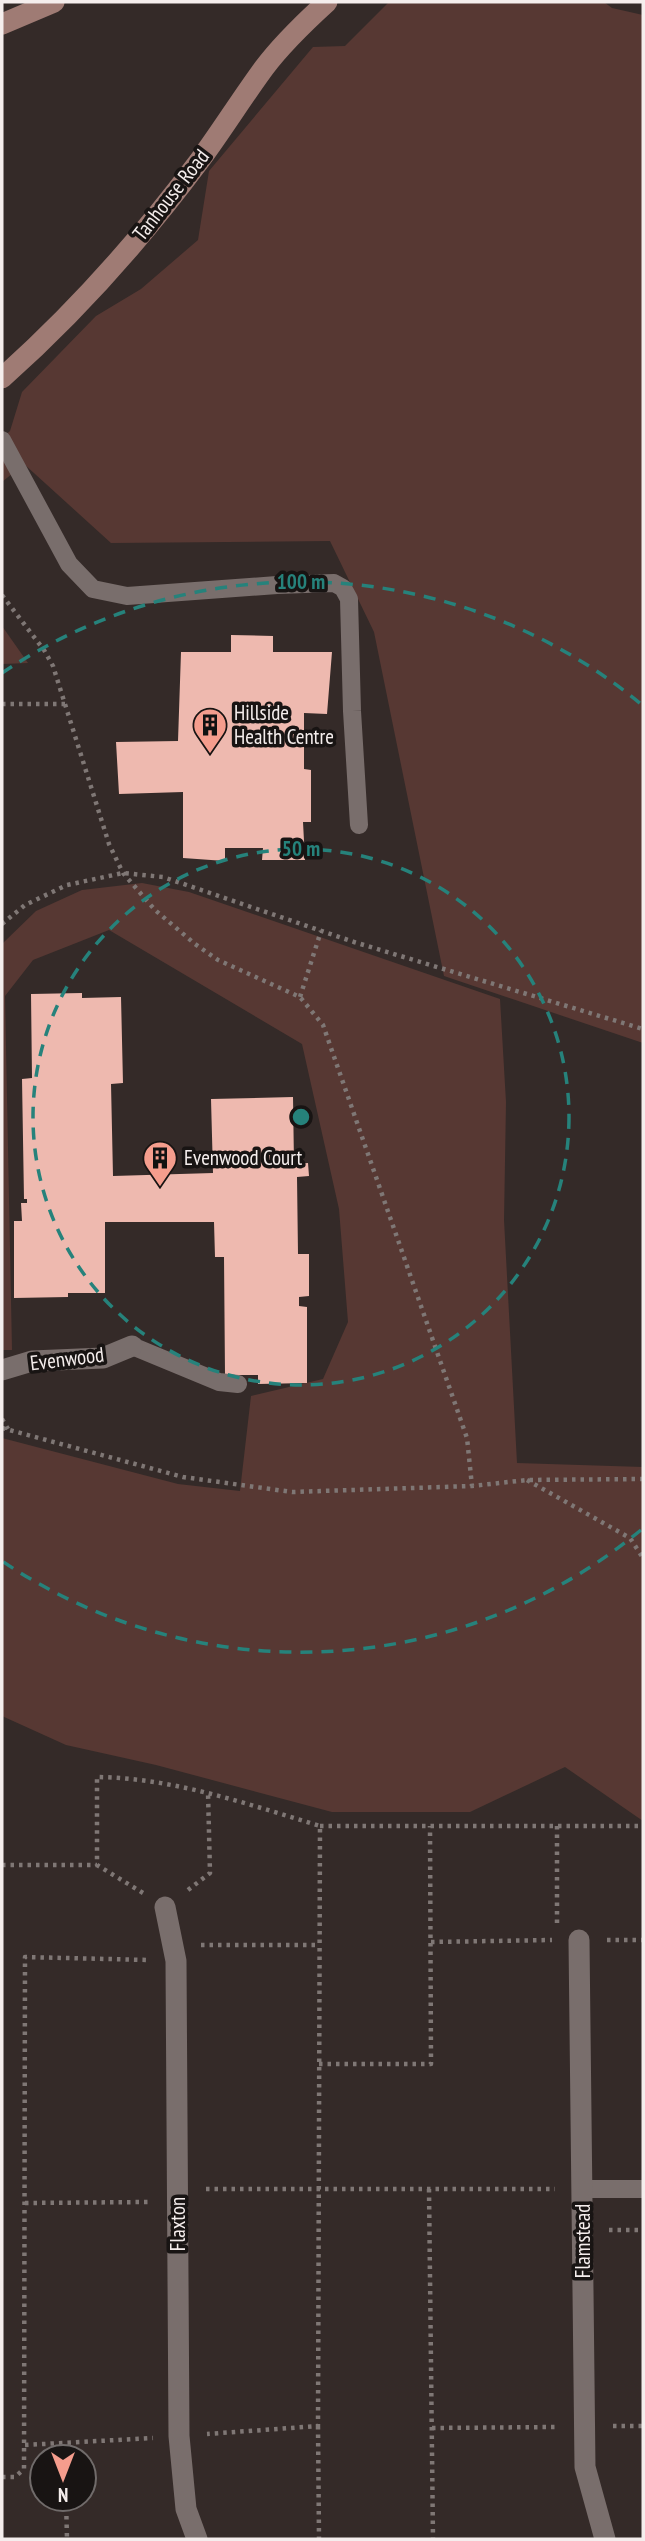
<svg xmlns="http://www.w3.org/2000/svg" width="645" height="2541" viewBox="0 0 645 2541" font-family="'PT Sans Narrow',sans-serif">
	<style>
		.green { fill: #573833 }
		.building { fill: #eeb9af }
		.lines { fill: none; stroke-linecap: round; stroke-linejoin: round }
		.path { stroke: #7f7775; stroke-width: 4.5; stroke-dasharray: 3.5 5; stroke-linecap: butt }
		.lane { stroke: #796e6c; stroke-width: 18 }
		.street { stroke: #796e6c; stroke-width: 21 }
		.secondary { stroke: #9f7b74; stroke-width: 21 }
		.ring { fill: none; stroke: #26827b; stroke-width: 3.5; stroke-dasharray: 12 9 }
		.labels { text-anchor: middle; stroke-width: 7; stroke-linejoin: round; paint-order: stroke }
		.street-label { font-size: 21px; fill: #f5eeed; stroke: #181413 }
		.poi-label { font-size: 21px; fill: #f5eeed; stroke: #181413; text-anchor: start }
		.centre { fill: #26827b; stroke: #181413; stroke-width: 3.5 }
		.ring-label { font-size: 21px; text-anchor: middle; font-weight: bold; fill: #26827b; stroke: #181413; stroke-width: 7; stroke-linejoin: round; paint-order: stroke }
	</style>
	<rect width="100%" height="100%" fill="#342a28"/>
	<path class="green" d="M389,2h215l8,6 31,7v1028l-199,-67 -70,-344 -44,-91 -219,2 -87,-79 -22,18v-44l8,-7 12,-39 74,-76 45,-27 57,-49 11,-69 104,-124 32,-1z
		M2,626l26,37 -26,1z
		M142,883l47,9 311,107 6,103 -2,118 13,243 126,4v354l-78,-54 -95,45h-138l-176,-47 -90,-20 -64,-29v-278l176,46 62,7 11,-95 72,-17 25,-57 -9,-113 -37,-165 -193,-114 -76,30 -28,36 7,354h-10v-406l34,-33 46,-21z"/>
	<path class="building" d="M231,635l42,1v16h59l-5,62 -23,-1v56l7,1v52h-8l2,38h-43l1,-12h-38v13l-42,-3v-66l-64,2 -3,-52 62,-1 3,-89h50z
		M82,993v5l39,-1 2,86 -12,1 2,92 100,-3 -2,-74 82,-2 1,67 14,-1 1,13 -12,1 1,77h11v42l-10,1v9l8,1v76l-49,1v-9h-33l-1,-118h-9l-1,-35h-109v71h-37v4l-54,1v-77h8l-1,-18h6v-4h-3l-2,-120 10,-1 -1,-84z"/>
	<g class="lines">
		<path class="path" d="M2,595l42,55 9,16 56,178 14,29 32,37 40,34 23,16 82,37 23,28 144,413 5,48
			M2,704h63
			M2,924l23,-19 42,-20 56,-12 40,4 191,65 289,87
			M300,997l21,-66
			M2,1419l6,10
			M2,1428l181,49 109,15 180,-6 55,-6 116,-1
			M527,1480l103,58 13,20
			M320,1826h323
			M557,1826v97
			M2,1865h95
			M188,1890l22,-17 -2,-81
			M143,1893l-46,-28v-88c77,1 150,27 223,49l-2,600 -111,8
			M607,1940h36
			M431,1942l121,-2
			M201,1945h119
			M319,2064h112l-1,-238
			M206,2189h349
			M429,2189l4,350
			M25,2203l125,-1
			M609,2230h34
			M318,2426l1,113
			M613,2426h30
			M432,2428l126,-1
			M25,2445l128,-7
			M69,2457l1,-13
			M2,2477h13l9,-8 1,-512 123,3
			M66,2499l1,40"/>
		<path class="lane" d="M2,440l67,124 24,25 34,7 150,-11 57,-2 9,5 6,11 3,112 7,114
			M132,1346l87,36 19,2
			M583,2189h60"/>
		<path class="street" d="M2,1370l30,-9 71,-3 29,-12
			M165,1907l11,54 3,475 7,73 11,30
			M579,1940l6,527 20,72"/>
		<path class="secondary" d="M2,24l52,-22
			M2,378c73,-65 139,-139 198,-218 22,-30 42,-62 64,-92 18,-24 41,-46 63,-66"/>
	</g>
	<g class="ring">
		<circle cx="301" cy="1117" r="268"/>
		<path d="M641 1530A535 535 0 0 1 2 1561M2 673A535 535 0 0 1 641 704"/>
	</g>
	<defs>
		<g id="building-pin" transform="scale(1.75)"><path d="M0 17L-7.5 6A9.5 9.5 0 1 1 7.5 6Z" fill="#f59d8d" stroke="#181413"/><path d="M-4-6H4V6H1V3H-1V6H-4ZM-2.5-4.3h1.7v1.8h-1.7ZM.8-4.3h1.7v1.8H.8ZM-2.5-1h1.7V.8h-1.7ZM.8-1h1.7V.8H.8Z" fill="#111"/></g>
	</defs>
	<g fill-rule="evenodd">
		<use href="#building-pin" x="210" y="725"/>
		<use href="#building-pin" x="160" y="1158"/>
	</g>
	<g class="labels">
		<g class="street-label">
			<text transform="translate(171 195) rotate(-52)" y="7">Tanhouse Road</text>
			<text transform="translate(67 1359) rotate(-7)" y="7">Evenwood</text>
			<text transform="translate(178 2224) rotate(-90)" y="7">Flaxton</text>
			<text transform="translate(583 2241) rotate(-90)" y="7">Flamstead</text>
		</g>
		<g class="poi-label">
			<text x="234" y="720">Hillside<tspan x="234" dy="24">Health Centre</tspan></text>
			<text x="184" y="1165">Evenwood Court</text>
		</g>
	</g>
	<circle cx="301" cy="1117" r="10" class="centre"/>
	<g class="ring-label">
		<text x="301" y="589">100 m</text>
		<text x="301" y="856">50 m</text>
	</g>
	<rect width="645" height="2541" fill="none" stroke="#f5eeed" stroke-width="7"/>
	<g transform="translate(63 2478) rotate(180)"><circle r="33" fill="#181413" stroke="#706b6a" stroke-width="2"/>
	<path d="M0-5L12 26L0 18L-12 26Z" fill="#f59d8d"/>
	<text y="-10" font-size="19" font-weight="bold" text-anchor="middle" fill="#f5eeed">N</text>
	</g>
</svg>
